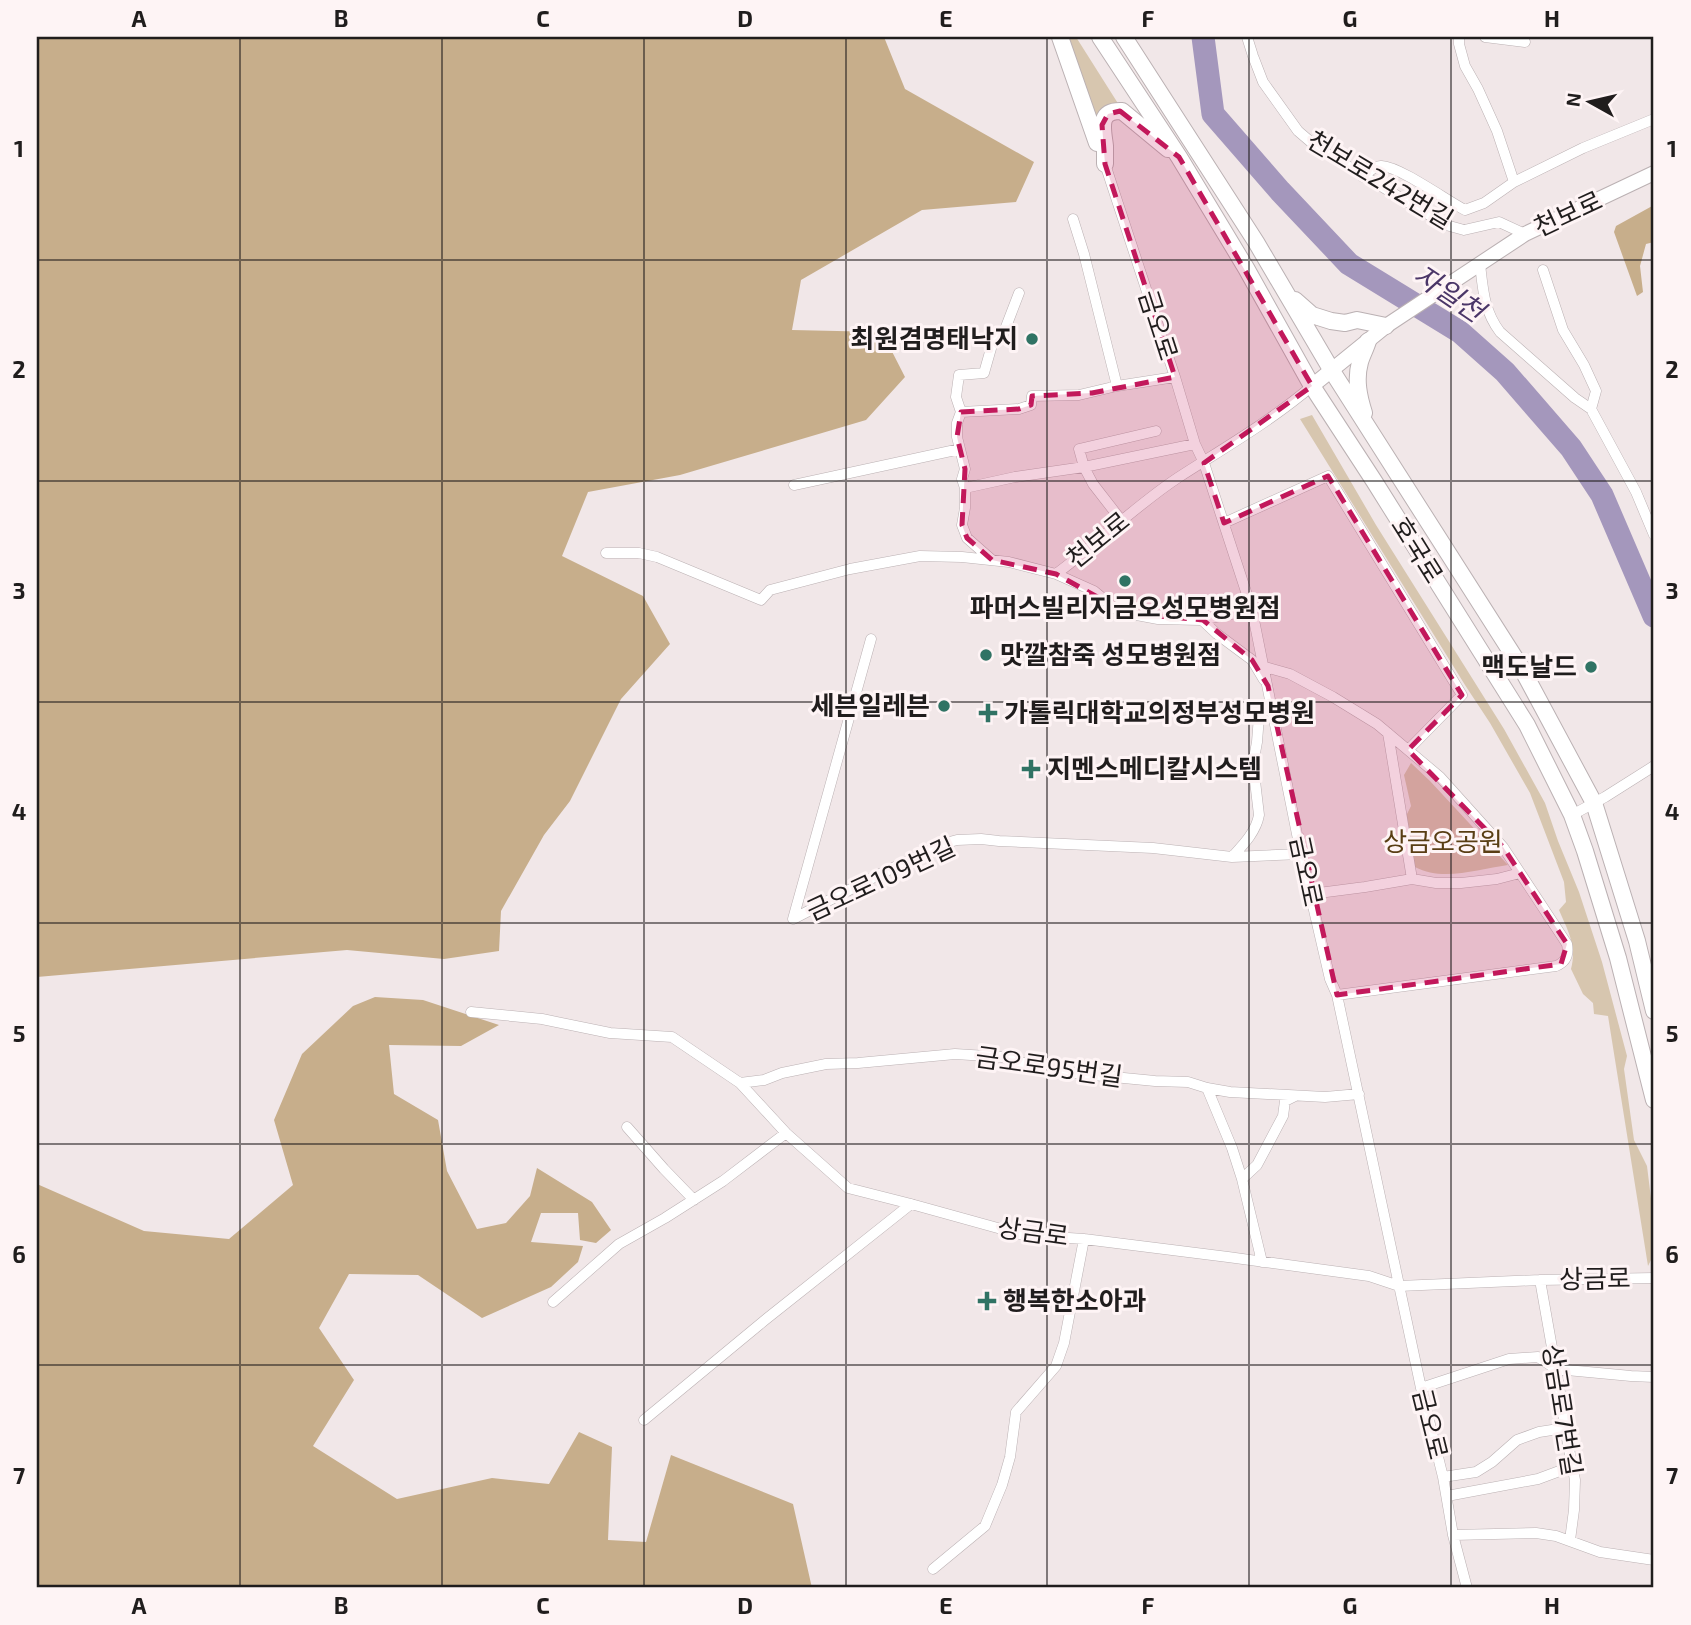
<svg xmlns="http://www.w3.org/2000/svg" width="1691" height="1625" font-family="'Exo 2','Noto Sans KR',sans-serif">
<rect width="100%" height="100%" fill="#f1e7e8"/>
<!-- green -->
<path fill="#d7c6af" d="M 1068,37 L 1076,37 L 1119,105 L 1096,120 Z
M 1312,415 L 1376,525 L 1504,729 L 1545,803 L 1558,841 L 1579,892 L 1602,962 L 1627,1056 L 1624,1069 L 1634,1140 L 1647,1166 L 1654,1223 L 1654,1254 L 1648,1266 L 1608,1016 L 1594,1014 L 1593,1003 L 1583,994 L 1571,969 C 1577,946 1568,931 1559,910 L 1566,902 L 1564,882 L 1530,793 L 1490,723 L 1465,685 L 1300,419 Z
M 1411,763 L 1430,781 L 1508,865 C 1478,869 1443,882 1415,867 L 1406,816 L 1411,806 L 1404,775 Z"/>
<!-- forest -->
<path fill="#c7ae8b" d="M 37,37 L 884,37 L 905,89 L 1034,162 L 1016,202 L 922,210 L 801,280 L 792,330 L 882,332 L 905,377 L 866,420 L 680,475 L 588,492 L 562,556 L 643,596 L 670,644 L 621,699 L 570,801 L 544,835 L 501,911 L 499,951 L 444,959 L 347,950 L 37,977 Z
M 1654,205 L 1654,242 L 1646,244 L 1640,266 L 1643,292 L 1637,296 L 1614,232 L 1616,226 Z
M 375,997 L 423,1000 L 499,1025 L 461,1046 L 389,1045 L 394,1094 L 438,1120 L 447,1171 L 477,1229 L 506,1223 L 530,1196 L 537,1168 L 592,1202 L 611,1230 L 596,1243 L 580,1240 L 578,1213 L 541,1213 L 531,1242 L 583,1246 L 578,1262 L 551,1287 L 482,1318 L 418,1275 L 349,1274 L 319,1328 L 354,1380 L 313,1446 L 397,1499 L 492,1478 L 549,1484 L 579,1432 L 612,1447 L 608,1540 L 646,1542 L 671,1455 L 793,1504 L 812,1588 L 37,1588 L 37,1184 L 144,1231 L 229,1239 L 293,1185 L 274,1120 L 302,1054 L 353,1006 Z"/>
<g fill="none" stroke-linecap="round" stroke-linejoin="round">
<!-- river -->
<path stroke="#a497bc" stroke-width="23" d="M 1203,37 L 1213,114 L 1280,191 L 1349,264 L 1460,332 L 1505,372 L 1571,448 L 1602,495 L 1654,616"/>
<!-- minor casing -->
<g stroke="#bbb1b3" stroke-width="11">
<path id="minor" d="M 1247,37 L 1253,56 L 1263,82 L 1298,131 L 1319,149 L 1446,225 L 1464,230 L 1499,222 L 1525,234
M 1460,37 L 1459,38 L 1459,44 L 1465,66 L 1478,89 L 1497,131 L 1514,182
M 1485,37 L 1525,42
M 1105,164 L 1175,377 L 1195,444 L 1204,463 L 1252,610 L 1301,854 L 1330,979 L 1337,995 L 1421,1388 L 1443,1477 L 1453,1535 L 1467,1588
M 1363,177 C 1369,172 1374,165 1382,166 C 1400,167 1446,200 1465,210 L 1484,203 L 1514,182 L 1583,148 L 1654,119
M 1073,219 L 1084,254 L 1117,386
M 1480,264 C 1483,290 1484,311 1500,332 L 1575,398 L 1591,409
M 1543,270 L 1563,330 L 1584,365 L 1596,391 L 1591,409 L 1636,492 L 1654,535
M 961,412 L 956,397 L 959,375 L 984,373 L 994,338 L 1004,332 L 1019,293
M 794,485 L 960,449
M 965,488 L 1015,477 L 1084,467 L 1195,444
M 1121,520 L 1093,484 L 1084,467 L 1079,449 L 1156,431
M 1224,523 L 1328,476 L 1462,695 L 1408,750
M 606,553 L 639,553 L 657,557 L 761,600 L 770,590 L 850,569 L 920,556 L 962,557 L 1009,562 L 1056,574 L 1094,591 L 1116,609 L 1126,613 L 1158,619 L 1200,620 L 1252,610
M 992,560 L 967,538 L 962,525 L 965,508 L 965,488 L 962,479 L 965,469 L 957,437 L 957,423 L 961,412 L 1019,409 L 1031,405 L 1032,396 L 1079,395 L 1117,386 L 1175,377
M 1056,574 C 1098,543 1135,506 1179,477 C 1224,448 1271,421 1312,386
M 1202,620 L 1217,634 L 1252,660 L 1264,680
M 871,639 L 793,919 L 882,873 L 946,843 L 957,840 L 981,839 L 999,841 L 1153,848 L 1232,857 L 1301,854
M 1265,667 L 1290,674 L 1333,697 L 1377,724 L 1440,777 L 1503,847 L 1567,944 C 1569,955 1566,962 1556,966 L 1337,995
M 1388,733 L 1412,879
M 1572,815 L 1605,797 L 1654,766
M 1232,857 C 1243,845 1256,832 1259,815 L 1253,764 L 1257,742 L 1259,716
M 1311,894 L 1365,887 L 1412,879 L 1436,883 L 1461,883 L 1497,879 L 1520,873
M 471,1012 L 542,1019 L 610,1033 L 672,1037 L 740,1083 L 786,1133 L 848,1188 L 911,1204 L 1023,1235 L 1084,1239 L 1228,1257 L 1369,1276 L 1399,1286 L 1540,1280 L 1654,1278
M 740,1083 L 764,1080 L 782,1073 L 826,1064 L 858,1063 L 955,1054 L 1003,1057 L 1051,1071 L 1155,1081 L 1188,1082 L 1207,1088 L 1230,1092 L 1325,1097 L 1359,1094
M 1207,1088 L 1232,1148 L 1242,1179 L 1262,1262
M 627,1127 L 664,1169 L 694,1200
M 1242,1179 L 1257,1165 L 1283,1116 L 1285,1101 L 1295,1096
M 1540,1280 L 1562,1404 L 1565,1428 L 1575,1480 L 1574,1510 L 1570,1540
M 553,1302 L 619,1244 L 665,1218 L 723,1181 L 786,1133
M 1421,1388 L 1509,1359 L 1538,1357 L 1556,1369 L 1631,1376 L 1654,1377
M 644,1420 L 765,1320 L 911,1204
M 1443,1477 L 1476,1472 L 1492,1462 L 1517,1440 L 1539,1432 L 1565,1428
M 1447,1496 L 1538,1479 L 1573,1466
M 1453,1535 L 1536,1533 L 1556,1536 L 1600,1552 L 1654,1560
M 933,1569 L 985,1526 L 1002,1485 L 1010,1457 L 1016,1412 L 1056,1366 L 1064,1343 L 1084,1239"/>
</g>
<!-- secondary casing -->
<g stroke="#bbb1b3" stroke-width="16">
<path id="secondary" d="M 1312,386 L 1386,326 L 1525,234 L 1654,173"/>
</g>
<!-- primary casing -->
<g stroke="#bbb1b3" stroke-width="18">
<path id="primary" d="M 1060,37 L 1097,143
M 1100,37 L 1179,157 L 1246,268 L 1312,386 L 1374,481 L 1527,725 L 1572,815 L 1585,851 L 1618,958 L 1654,1100
M 1124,37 L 1256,242 L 1332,371 L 1522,669 L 1594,803 L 1637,941 L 1654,1011
M 1105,164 C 1105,158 1105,152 1105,146 C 1103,129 1097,110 1122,111 L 1168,149
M 1295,300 L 1312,315 L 1331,321 L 1345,323 L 1357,320 L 1386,326
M 1364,413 C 1359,397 1355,380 1360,362 C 1362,355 1366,348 1368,341"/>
</g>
<!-- minor -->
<use href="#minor" stroke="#fff" stroke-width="10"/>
<!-- secondary -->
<use href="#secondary" stroke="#fff" stroke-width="14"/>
<!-- primary -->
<use href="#primary" stroke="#fff" stroke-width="16"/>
</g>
<!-- marked area -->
<path fill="#c2185b" fill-opacity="0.2" stroke="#c2185b" stroke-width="5" stroke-dasharray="14 9" stroke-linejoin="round" d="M 1120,111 L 1179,157 L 1312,386 L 1204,463 L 1224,523 L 1328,476 L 1462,695 L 1408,750 L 1503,847 L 1567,944 L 1561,964 L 1337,995 L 1268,686 L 1252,660 L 1203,620 L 1126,613 L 1056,574 L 992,560 L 967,538 L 962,525 L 965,469 L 957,437 L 961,412 L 1019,409 L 1031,405 L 1032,396 L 1092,393 L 1175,377 L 1105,164 L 1102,125 L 1108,114 Z"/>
<!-- grid -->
<path fill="none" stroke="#201d1d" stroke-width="2" stroke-opacity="0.55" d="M 240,37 L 240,1588M 442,37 L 442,1588M 644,37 L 644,1588M 846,37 L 846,1588M 1047,37 L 1047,1588M 1249,37 L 1249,1588M 1451,37 L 1451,1588M 37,260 L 1654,260M 37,481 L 1654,481M 37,702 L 1654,702M 37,923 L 1654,923M 37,1144 L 1654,1144M 37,1365 L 1654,1365"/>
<!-- markers -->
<g fill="#307364" stroke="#fef4f5" stroke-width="2.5">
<circle cx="1032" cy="339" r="7"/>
<circle cx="1125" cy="581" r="7"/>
<circle cx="986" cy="655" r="7"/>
<circle cx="1591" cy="667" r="7"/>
<circle cx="944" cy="706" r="7"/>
<path d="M984.5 702.5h7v7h7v7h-7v7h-7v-7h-7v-7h7z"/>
<path d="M1027.5 758.5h7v7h7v7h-7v7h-7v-7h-7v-7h7z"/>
<path d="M983.5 1290.5h7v7h7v7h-7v7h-7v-7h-7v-7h7z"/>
</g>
<g text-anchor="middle" stroke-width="6" stroke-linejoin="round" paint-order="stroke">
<!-- street labels -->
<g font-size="26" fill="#201d1d" stroke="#fef4f5">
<text transform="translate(1380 180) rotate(31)" y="9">천보로242번길</text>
<text transform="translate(1568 214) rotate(-25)" y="9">천보로</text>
<text transform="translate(1158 325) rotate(72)" y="9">금오로</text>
<text transform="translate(1098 540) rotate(-39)" y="9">천보로</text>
<text transform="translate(1417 550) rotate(58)" y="9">호국로</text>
<text transform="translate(1306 871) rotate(78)" y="9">금오로</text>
<text transform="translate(881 879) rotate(-25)" y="9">금오로109번길</text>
<text transform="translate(1049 1067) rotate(8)" y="9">금오로95번길</text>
<text transform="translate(1033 1232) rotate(8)" y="9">상금로</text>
<text transform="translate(1595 1279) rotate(-1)" y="9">상금로</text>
<text transform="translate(1562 1410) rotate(81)" y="9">상금로7번길</text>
<text transform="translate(1430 1424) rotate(76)" y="9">금오로</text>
</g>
<!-- poi labels -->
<g font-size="26" font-weight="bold" fill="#201d1d" stroke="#fef4f5" text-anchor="start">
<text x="1018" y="348" text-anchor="end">최원겸명태낙지</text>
<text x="1125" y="617" text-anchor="middle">파머스빌리지금오성모병원점</text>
<text x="1000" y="664">맛깔참죽 성모병원점</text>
<text x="1577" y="676" text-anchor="end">맥도날드</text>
<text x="930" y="715" text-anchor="end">세븐일레븐</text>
<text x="1004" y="722">가톨릭대학교의정부성모병원</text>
<text x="1047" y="778">지멘스메디칼시스템</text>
<text x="1003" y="1310">행복한소아과</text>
</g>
<!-- park labels -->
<g font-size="26" fill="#593e14" stroke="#fef4f5">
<text x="1443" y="851">상금오공원</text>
</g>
<!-- water labels -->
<g font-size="28" font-style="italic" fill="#4b3668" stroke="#fef4f5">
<text transform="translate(1449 293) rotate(34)" y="10">자일천</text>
</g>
</g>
<!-- border -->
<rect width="1691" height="1625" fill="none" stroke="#fef4f5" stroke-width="77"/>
<!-- north arrow -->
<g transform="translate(1590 102) rotate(278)" stroke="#fef4f5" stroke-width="5" paint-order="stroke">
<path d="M0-5L12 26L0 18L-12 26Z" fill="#201d1d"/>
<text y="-10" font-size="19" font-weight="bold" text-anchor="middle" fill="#201d1d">N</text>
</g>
<rect x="38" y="38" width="1614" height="1548" fill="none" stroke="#201d1d" stroke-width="2.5"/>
<g font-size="23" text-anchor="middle" font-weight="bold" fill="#201d1d">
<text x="139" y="27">A</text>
<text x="341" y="27">B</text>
<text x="543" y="27">C</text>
<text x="745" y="27">D</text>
<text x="946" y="27">E</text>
<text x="1148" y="27">F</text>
<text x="1350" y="27">G</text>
<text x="1552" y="27">H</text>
<text x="19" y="157">1</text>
<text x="1672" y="157">1</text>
<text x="19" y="378">2</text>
<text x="1672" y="378">2</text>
<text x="19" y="599">3</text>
<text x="1672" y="599">3</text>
<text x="19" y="820">4</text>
<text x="1672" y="820">4</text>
<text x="19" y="1042">5</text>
<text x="1672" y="1042">5</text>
<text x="19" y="1263">6</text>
<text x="1672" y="1263">6</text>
<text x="19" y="1484">7</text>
<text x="1672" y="1484">7</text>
<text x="139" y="1614">A</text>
<text x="341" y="1614">B</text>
<text x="543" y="1614">C</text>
<text x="745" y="1614">D</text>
<text x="946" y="1614">E</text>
<text x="1148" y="1614">F</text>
<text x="1350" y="1614">G</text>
<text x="1552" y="1614">H</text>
</g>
</svg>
